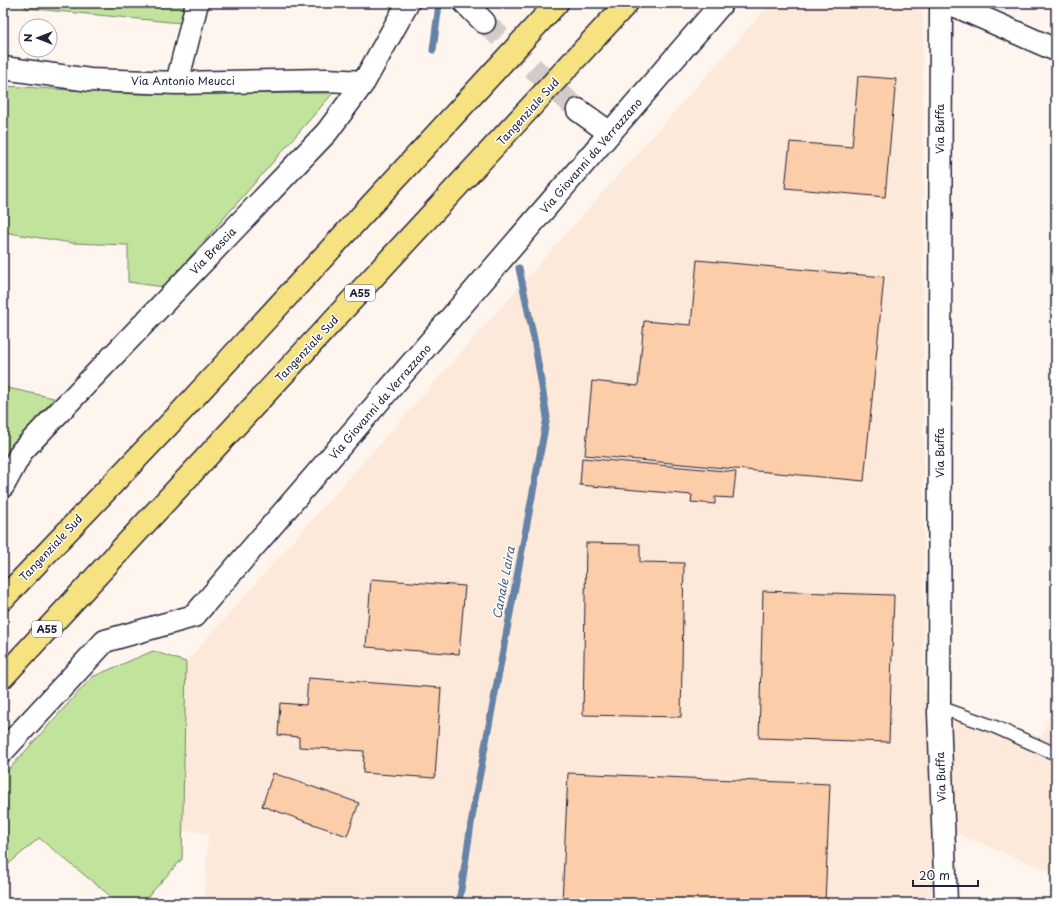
<svg xmlns="http://www.w3.org/2000/svg" width="1059" height="906" font-family="'Playpen Sans',sans-serif">
<rect width="100%" height="100%" fill="#fef5ee"/>
<filter id="ink" filterUnits="userSpaceOnUse"><feTurbulence type="fractalNoise" baseFrequency=".025" numOctaves="2"/><feDisplacementMap in="SourceGraphic" scale="8" xChannelSelector="R" yChannelSelector="G"/><feConvolveMatrix kernelMatrix="1 2 1 2 8 2 1 2 1" color-interpolation-filters="sRGB"/></filter>
<g filter="url(#ink)">
<!-- built -->
<path fill="#fde9d9" d="M 771,3 L 903,3 L 923,11 L 924,691 L 1041,738 L 1056,700 L 1056,874 L 955,833 L 957,903 L 204,903 L 208,833 L 183,830 L 186,662 Z"/>
<!-- green -->
<path fill="#c2e39c" stroke="#72826c" d="M 27,3 L 186,3 L 181,23 L 25,8 Z
M 5,86 L 135,94 L 333,93 L 164,287 L 128,282 L 128,245 L 72,243 L 3,232 L 3,90 Z
M 3,387 L 54,398 L 3,459 Z
M 153,651 L 186,662 L 182,859 L 142,903 L 119,903 L 39,838 L 3,869 L 3,776 L 92,677 Z"/>
<g fill="none" stroke-linecap="round" stroke-linejoin="round">
<!-- stream -->
<path stroke="#6583a6" stroke-width="7" d="M 433,50 L 439,4
M 459,903 L 474,805 L 547,417 L 534,339 L 519,268"/>
</g>
<!-- building -->
<path fill="#fbcda9" stroke="#22223b" d="M 858,76 L 896,79 L 885,197 L 785,188 L 790,142 L 852,147 Z
M 697,260 L 884,277 L 864,481 L 585,455 L 592,381 L 638,386 L 644,321 L 691,325 Z
M 582,458 L 736,472 L 733,498 L 715,497 L 715,504 L 691,502 L 692,495 L 580,485 Z
M 586,543 L 640,544 L 640,562 L 684,563 L 681,717 L 583,715 Z
M 371,579 L 465,586 L 459,654 L 366,647 Z
M 763,591 L 894,595 L 889,742 L 759,738 Z
M 308,678 L 441,688 L 435,778 L 363,773 L 364,751 L 299,747 L 299,737 L 278,735 L 280,703 L 306,705 Z
M 273,773 L 359,803 L 347,836 L 262,806 Z
M 568,773 L 830,784 L 825,903 L 562,903 Z"/>
<g fill="none" stroke-linecap="round" stroke-linejoin="round">
<!-- street-tunnel -->
<path stroke="#d2cbca" stroke-width="22" stroke-dasharray="22 11" stroke-linecap="butt" d="M 484,22 L 578,110"/>
<!-- lane casing -->
<g stroke="#22223b" stroke-width="15">
<path id="lane" d="M 939,707 L 995,727 L 1056,754"/>
</g>
<!-- street casing -->
<g stroke="#22223b" stroke-width="25">
<path id="street" d="M 465,3 L 484,22
M 941,3 L 939,713 L 946,903
M 949,3 L 1056,50
M 3,68 L 90,80 L 177,83 L 326,80 L 364,82
M 177,83 L 197,3
M 578,110 L 610,133
M 3,486 L 22,451 L 327,132 L 364,82 L 408,3
M 3,751 L 105,641 L 194,616 L 722,3"/>
</g>
<!-- highway casing -->
<g stroke="#22223b" stroke-width="25">
<path id="highway" d="M 3,599 L 179,414 L 557,3
M 3,677 L 627,3"/>
</g>
<!-- lane -->
<use href="#lane" stroke="#fff" stroke-width="12"/>
<!-- street -->
<use href="#street" stroke="#fff" stroke-width="22"/>
<!-- highway -->
<use href="#highway" stroke="#f6e281" stroke-width="22"/>
</g>
</g>
<g text-anchor="middle" stroke-width="3" stroke-linejoin="round" paint-order="stroke">
<!-- shield labels -->
<g fill="#fff" stroke="#646476" stroke-width="1">
<rect x="345" y="285" width="30" height="16" rx="3"/>
<rect x="32" y="621" width="30" height="16" rx="3"/>
</g>
<g font-size="10" font-weight="bold" fill="#22223b">
<text x="360" y="297">A55</text>
<text x="47" y="633">A55</text>
</g>
<!-- street labels -->
<g font-size="11" fill="#22223b" stroke="#fff">
<text x="183" y="85">Via Antonio Meucci</text>
<text transform="translate(528 112) rotate(-48)" y="4">Tangenziale Sud</text>
<text transform="translate(940 129) rotate(-90)" y="4">Via Buffa</text>
<text transform="translate(591 156) rotate(-49)" y="4">Via Giovanni da Verrazzano</text>
<text transform="translate(213 251) rotate(-46)" y="4">Via Brescia</text>
<text transform="translate(307 349) rotate(-47)" y="4">Tangenziale Sud</text>
<text transform="translate(380 402) rotate(-49)" y="4">Via Giovanni da Verrazzano</text>
<text transform="translate(940 453) rotate(-90)" y="4">Via Buffa</text>
<text transform="translate(51 548) rotate(-47)" y="4">Tangenziale Sud</text>
<text transform="translate(941 777) rotate(-92)" y="4">Via Buffa</text>
</g>
<!-- water labels -->
<g font-size="12" font-style="italic" fill="#495b7a" stroke="#fff">
<text transform="translate(504 583) rotate(-79)" y="4">Canale Laira</text>
</g>
</g>
<!-- margin -->
<rect width="1059" height="906" fill="none" stroke="#fff" stroke-width="16"/>
<rect x="8" y="8" width="1043" height="890" fill="none" stroke="#22223b" stroke-width="1.5" filter="url(#ink)"/>
<!-- north arrow -->
<g transform="translate(38 38) rotate(270)"><circle r="19" fill="#ffffff" stroke="#a7a7b1"/>
<path d="M0-3L7 15L0 10L-7 15Z" fill="#22223b"/>
<text y="-6" font-size="11" font-weight="bold" text-anchor="middle" fill="#22223b">N</text>
</g>
<!-- scale -->
<path d="M913 880v6h65v-6" fill="none" stroke="#22223b" stroke-width="2"/>
<text x="919" y="880" font-size="12" fill="#22223b" stroke="#ffffff" stroke-width="3" paint-order="stroke">20 m</text>
</svg>
